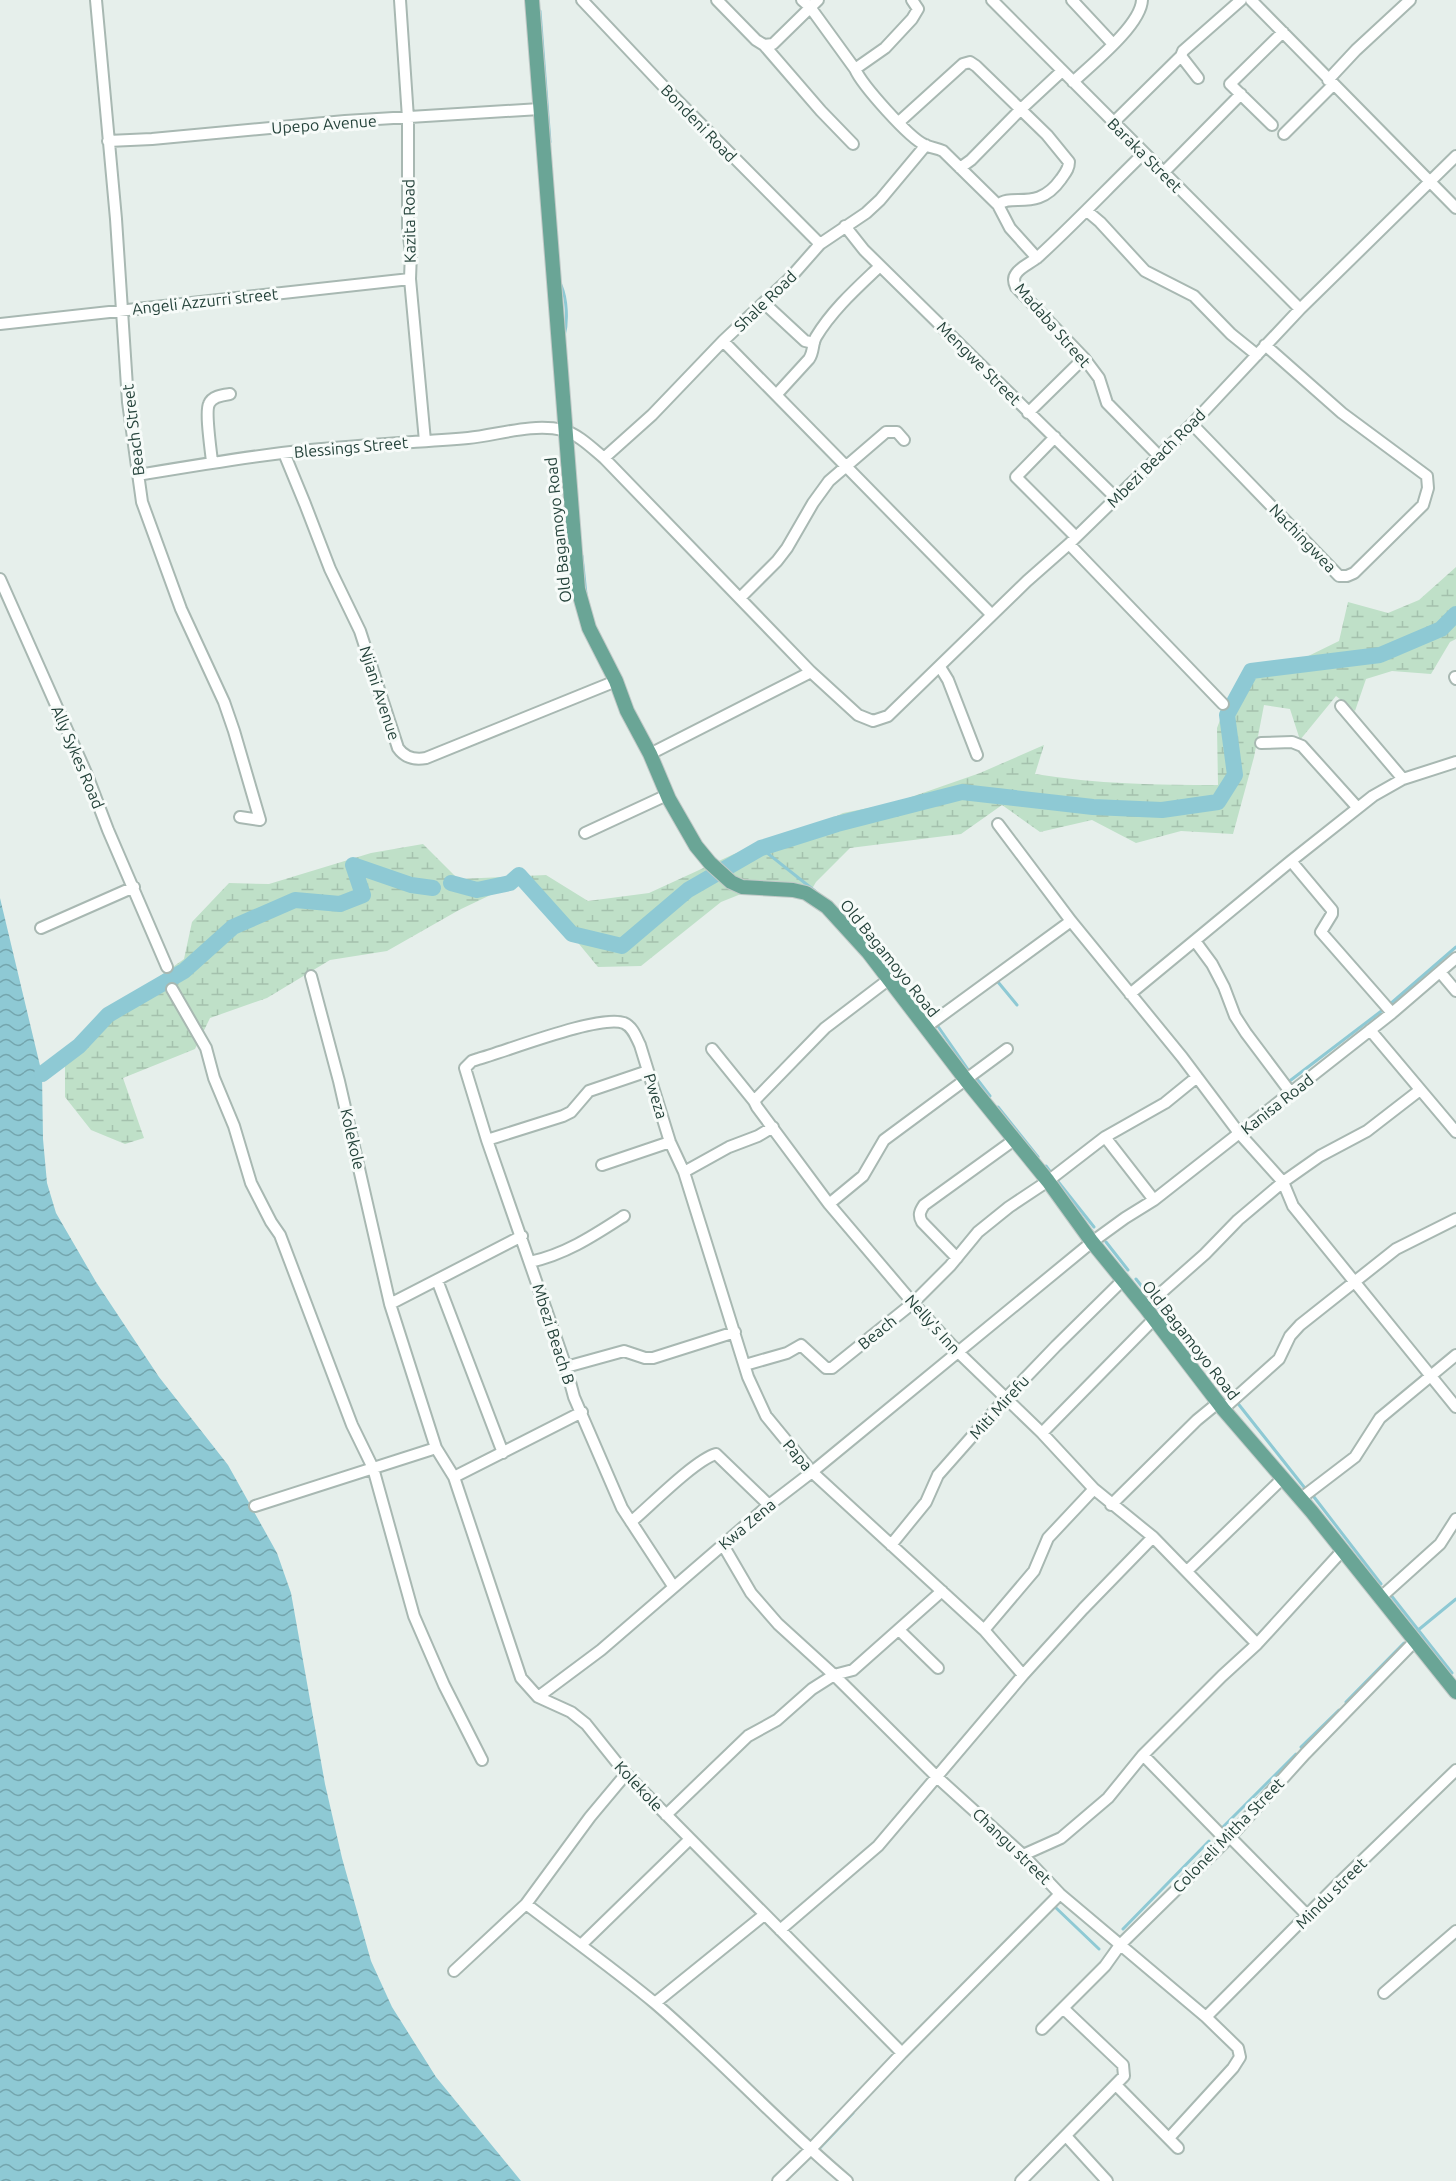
<svg xmlns="http://www.w3.org/2000/svg" width="1456" height="2181" font-family="Ubuntu,sans-serif">
<defs>
<pattern id="wetland-marsh" width="20" height="14" patternUnits="userSpaceOnUse" patternTransform="scale(1.5)"><rect width="20" height="14" fill="#bfe0c8"/><path d="M1 5h8M5 5V1M11 12h8M15 12V8" fill="none" stroke="#a4c1ad"/></pattern>
<pattern id="water-waves" width="16" height="10" patternUnits="userSpaceOnUse" patternTransform="scale(1.5)"><rect width="16" height="10" fill="#8ec9d4"/><path d="M0 5q4-4 8 0t8 0" fill="none" stroke="#74a5ad"/></pattern>
</defs>
<rect width="100%" height="100%" fill="#e6efeb"/>
<!-- wetland -->
<path fill="url(#wetland-marsh)" d="M 1456,567 L 1456,639 L 1450,642 L 1431,674 L 1392,671 L 1366,679 L 1355,711 L 1336,696 L 1300,740 L 1290,709 L 1264,705 L 1254,757 L 1233,834 L 1181,831 L 1136,843 L 1092,820 L 1040,832 L 1002,805 L 961,834 L 850,848 L 816,882 L 809,894 L 756,888 L 721,902 L 641,966 L 598,967 L 527,881 L 518,878 L 499,891 L 459,910 L 387,951 L 330,960 L 267,998 L 210,1018 L 195,1049 L 123,1078 L 144,1138 L 125,1144 L 91,1130 L 65,1097 L 65,1052 L 104,1016 L 184,959 L 192,922 L 229,883 L 269,884 L 371,853 L 423,844 L 458,879 L 546,875 L 588,901 L 649,893 L 734,854 L 818,825 L 843,813 L 894,803 L 980,773 L 1044,745 L 1035,774 C 1096,784 1157,785 1218,785 L 1217,728 L 1230,694 L 1246,670 L 1292,664 L 1339,641 L 1348,602 L 1388,613 L 1419,600 Z"/>
<!-- water -->
<path fill="url(#water-waves)" d="M 0,898 L 42,1074 L 43,1139 L 47,1183 L 56,1213 L 96,1282 L 159,1377 L 228,1465 L 277,1553 L 291,1593 L 325,1784 L 342,1858 L 371,1961 L 392,2007 L 436,2077 L 521,2181 L 0,2181 Z"/>
<g fill="none" stroke-linecap="round" stroke-linejoin="round">
<!-- stream -->
<path stroke="#8ec9d4" stroke-width="3" d="M 540,11 L 550,142
M 561,285 C 567,299 568,321 564,337
M 582,556 L 586,594
M 761,848 L 815,891
M 853,923 L 862,936
M 994,982 L 998,982 L 1017,1005
M 910,995 L 929,1016
M 1389,1005 L 1456,947
M 938,1024 L 937,1025 L 969,1071
M 977,1079 L 990,1096
M 1287,1083 L 1384,1009
M 998,1107 L 1038,1157
M 1046,1166 L 1052,1174
M 1056,1179 L 1094,1227
M 1106,1242 L 1128,1270
M 1136,1279 L 1183,1338 L 1224,1385
M 1236,1401 L 1304,1487
M 1314,1497 L 1381,1584
M 1390,1594 L 1452,1673
M 1417,1631 L 1456,1599
M 1346,1702 L 1404,1643
M 1301,1747 L 1339,1710
M 1221,1829 L 1296,1754
M 1054,1906 L 1099,1949
M 1123,1929 L 1209,1841
M 817,2151 L 853,2113"/>
<!-- river -->
<path stroke="#8ec9d4" stroke-width="16" d="M 451,883 L 477,890 L 510,883 L 519,875 L 572,934 L 622,946 L 688,890 L 761,848 L 837,824 L 962,792 L 1093,807 L 1162,810 L 1218,802 L 1235,775 L 1227,715 L 1251,671 L 1380,655 L 1441,629 L 1456,614
M 42,1074 L 79,1046 L 108,1015 L 184,971 L 233,927 L 295,900 L 340,904 L 363,895 L 353,865 L 411,885 L 433,888"/>
<!-- minor casing -->
<g stroke="#a8b8b2" stroke-width="14">
<path id="minor" d="M 96,0 L 116,219 L 128,402 L 142,502 L 181,609 L 224,702 L 234,731 L 260,820 L 240,817
M 400,0 L 408,118 L 408,229 L 411,252 L 410,279 L 425,441
M 582,0 L 666,89 L 820,244
M 717,0 L 756,40 L 764,45 L 821,111 L 853,144
M 802,0 L 810,7 L 855,69 C 862,85 909,138 925,145 C 931,148 937,148 943,151 L 998,205
M 992,0 L 1300,309
M 1072,0 L 1113,44
M 1251,0 L 1456,208
M 764,45 L 773,44 L 818,0
M 855,69 L 885,48 L 912,19 L 918,9 L 912,0
M 1198,78 L 1181,56 L 1183,51 L 1241,0
M 1328,80 L 1356,50 L 1410,0
M 1073,82 C 1092,64 1141,25 1142,0
M 899,122 L 963,64 L 970,62 L 976,66 L 1047,135 L 1069,162 C 1069,169 1065,173 1061,179 C 1037,213 1012,192 998,205 L 1010,228 L 1037,258
M 1113,123 L 1181,56
M 1272,125 L 1230,84 L 1283,32
M 1284,134 L 1333,85
M 108,141 L 152,139 L 345,121 L 540,109
M 1144,153 C 1108,188 1074,224 1038,257 C 1031,263 1020,267 1016,274 C 1013,278 1014,283 1016,287 L 1084,358 L 1099,378 L 1107,403 L 1159,456
M 960,168 L 971,160 L 1020,110 L 1062,71
M 1163,173 L 1241,94
M 1087,211 L 1100,222 L 1145,271 L 1194,296 L 1231,334 L 1257,355
M 845,226 L 864,250 L 1116,498
M 764,303 L 805,341 L 814,343
M 0,324 L 410,279
M 723,341 L 992,615
M 777,394 L 809,359 C 814,352 812,344 816,337 C 833,309 857,288 880,266
M 1028,413 L 1084,358
M 1192,424 L 1339,576 L 1347,576 L 1354,573 L 1423,505 L 1428,488 L 1427,476 L 1342,413 L 1265,345
M 1055,437 L 1016,477 L 1076,537
M 284,453 L 305,504 L 330,569 L 360,631 L 398,748 C 405,758 415,760 426,758 L 616,681
M 604,458 L 652,415 L 723,341 L 790,278 L 820,244 L 866,213 L 880,200 L 926,145
M 212,462 C 211,451 205,412 209,404 C 212,396 223,395 230,394
M 138,475 C 186,467 233,459 282,453 C 344,446 406,443 468,438 C 498,435 532,423 563,430 C 578,434 592,448 604,458 L 811,672 L 858,715 L 873,721 L 888,716 L 1027,581 L 1069,544 L 1192,424 L 1300,309 L 1456,156
M 1069,544 L 1223,704
M 0,579 L 87,775 L 108,830 L 167,967
M 740,598 L 777,561 L 787,548 L 813,503 L 829,481 L 886,432 L 897,432 L 904,440
M 940,667 L 948,680 L 977,755
M 1455,677 L 1456,679
M 1341,706 L 1403,779
M 1261,743 L 1292,742 L 1302,746 L 1357,807
M 650,754 L 811,672
M 998,824 L 1071,921 L 1182,1057 L 1239,1133 L 1283,1182 L 1293,1206 L 1456,1407
M 585,833 L 667,795
M 1291,861 L 1332,910 L 1332,914 L 1321,932 L 1392,1013
M 41,928 L 134,887
M 1195,941 L 1212,964 L 1224,987 L 1235,1016 L 1246,1033 L 1291,1093
M 1440,972 L 1456,991
M 311,976 L 339,1081 L 390,1304 L 436,1448 L 454,1477 L 521,1678 L 538,1697 L 571,1712 L 586,1724 L 626,1774 L 902,2053
M 888,980 L 825,1028 L 754,1101 L 757,1107 L 829,1204 L 913,1303 L 958,1352 L 1042,1433 L 1094,1489 L 1153,1537 L 1257,1644
M 172,989 L 206,1048 L 214,1078 L 234,1126 L 251,1183 L 271,1222 L 280,1235 L 352,1425 L 373,1468 L 414,1616 L 444,1685 L 482,1760
M 1130,994 L 1291,861 L 1373,796 L 1403,779 L 1456,762
M 926,1027 L 1071,921
M 1370,1030 L 1456,1132
M 712,1049 L 754,1101
M 1105,1137 L 1154,1200
M 487,1140 L 563,1116 L 571,1112 L 589,1091 L 648,1071
M 602,1165 L 670,1142
M 684,1172 L 729,1147 L 758,1136 L 773,1127
M 829,1204 L 863,1176 L 884,1140 L 1007,1049
M 957,1258 L 922,1222 C 918,1215 920,1211 924,1205 L 1014,1140
M 530,1262 C 566,1254 593,1236 624,1216
M 437,1280 L 503,1453
M 390,1304 L 522,1236
M 1145,1307 L 1205,1254 L 1238,1220 L 1283,1182 L 1320,1156 L 1367,1131 L 1420,1090
M 745,1365 L 787,1353 L 801,1345 L 826,1368 L 832,1368 L 913,1303 L 950,1266 L 978,1232 L 1009,1207 L 1048,1181 L 1105,1137 L 1165,1103 L 1197,1077
M 566,1367 L 624,1351 L 645,1358 L 653,1358 L 735,1332
M 1223,1409 L 1279,1359 L 1290,1336 L 1300,1325 L 1396,1249 L 1456,1219
M 1042,1433 L 1154,1319
M 454,1477 L 582,1412
M 1300,1499 L 1355,1457 L 1380,1418 L 1456,1355
M 1111,1505 L 1197,1420 L 1219,1402
M 255,1506 L 436,1448
M 631,1522 C 650,1506 695,1460 716,1454 L 769,1505
M 723,1545 L 751,1593 L 778,1624 L 834,1675 L 938,1778 L 1023,1855 L 1060,1894 L 1206,2017 L 1238,2048 L 1240,2057 L 1233,2068 L 1169,2138
M 891,1545 L 926,1502 L 938,1475 L 1006,1398 L 1056,1346 L 1123,1280
M 1187,1571 L 1283,1478
M 673,1586 L 622,1508 L 574,1397 L 566,1367 L 487,1140 L 465,1068 L 472,1061 L 478,1059 C 507,1051 600,1014 624,1023 C 633,1027 636,1037 640,1045 L 670,1142 L 684,1172 L 748,1377 L 766,1416 L 812,1472 L 984,1630 L 1023,1675
M 1380,1598 L 1440,1544 L 1456,1519
M 899,1630 L 938,1668
M 984,1630 L 1034,1571 L 1048,1538 L 1094,1489
M 538,1697 L 601,1650 L 769,1505 L 812,1472 L 1092,1242 L 1125,1218 L 1154,1200 L 1392,1013 L 1456,958
M 1143,1755 L 1226,1840
M 666,1815 L 748,1736 L 777,1720 L 812,1689 L 834,1675 L 853,1670 L 942,1591
M 1230,1837 L 1308,1916
M 1023,1855 L 1061,1838 L 1108,1798 L 1143,1755 L 1222,1676 L 1257,1644 L 1342,1551
M 526,1904 C 569,1937 614,1969 656,2004 C 722,2061 780,2125 847,2181
M 780,1930 L 878,1846 L 1023,1675 L 1083,1609 L 1153,1537
M 581,1945 L 690,1839
M 454,1971 L 526,1904 L 590,1817 L 626,1774
M 1384,1993 L 1456,1931
M 655,2003 L 764,1915
M 1206,2017 L 1338,1884 L 1456,1770
M 1042,2029 L 1105,1966 L 1120,1945 L 1230,1837 L 1305,1754 L 1415,1641
M 1116,2085 L 1178,2148
M 1066,2136 L 1107,2181
M 778,2181 L 810,2150 L 902,2053 L 1060,1894
M 1021,2181 L 1124,2076 L 1123,2065 L 1064,2009"/>
</g>
<!-- major casing -->
<g stroke="#c2cac8" stroke-width="16">
<path id="major" d="M 532,0 L 578,589 L 589,628 L 616,681 L 627,711 L 650,754 L 669,799 L 696,846 L 710,863 L 731,882 L 742,887 L 793,890 L 806,893 L 827,907 L 868,952 L 966,1080 L 1048,1181 L 1092,1242 L 1145,1307 L 1223,1409 L 1312,1512 L 1456,1692"/>
</g>
<!-- minor -->
<use href="#minor" stroke="#fff" stroke-width="10"/>
<!-- major -->
<use href="#major" stroke="#6aa596" stroke-width="14"/>
</g>
<g text-anchor="middle" stroke-width="6" stroke-linejoin="round" paint-order="stroke">
<!-- street labels -->
<g font-size="16" fill="#24423a" stroke="#f7fbf9">
<text transform="translate(699 123) rotate(46)" y="6">Bondeni Road</text>
<text transform="translate(324 124) rotate(-4)" y="6">Upepo Avenue</text>
<text transform="translate(1145 155) rotate(45)" y="6">Baraka Street</text>
<text transform="translate(409 221) rotate(-91)" y="6">Kazita Road</text>
<text transform="translate(205 301) rotate(-6)" y="6">Angeli Azzurri street</text>
<text transform="translate(765 301) rotate(-44)" y="6">Shale Road</text>
<text transform="translate(1053 325) rotate(49)" y="6">Madaba Street</text>
<text transform="translate(979 363) rotate(45)" y="6">Mengwe Street</text>
<text transform="translate(133 430) rotate(-97)" y="6">Beach Street</text>
<text transform="translate(351 447) rotate(-5)" y="6">Blessings Street</text>
<text transform="translate(1156 458) rotate(-45)" y="6">Mbezi Beach Road</text>
<text transform="translate(558 530) rotate(-96)" y="6">Old Bagamoyo Road</text>
<text transform="translate(1303 538) rotate(46)" y="6">Nachingwea</text>
<text transform="translate(380 693) rotate(72)" y="6">Njiani Avenue</text>
<text transform="translate(78 757) rotate(67)" y="6">Ally Sykes Road</text>
<text transform="translate(890 958) rotate(51)" y="6">Old Bagamoyo Road</text>
<text transform="translate(656 1096) rotate(73)" y="6">Pweza</text>
<text transform="translate(1277 1104) rotate(-38)" y="6">Kanisa Road</text>
<text transform="translate(353 1139) rotate(77)" y="6">Kolekole</text>
<text transform="translate(933 1324) rotate(48)" y="6">Nelly's Inn</text>
<text transform="translate(877 1332) rotate(-39)" y="6">Beach</text>
<text transform="translate(554 1334) rotate(72)" y="6">Mbezi Beach B</text>
<text transform="translate(1191 1340) rotate(52)" y="6">Old Bagamoyo Road</text>
<text transform="translate(999 1407) rotate(-48)" y="6">Miti Mirefu</text>
<text transform="translate(798 1455) rotate(50)" y="6">Papa</text>
<text transform="translate(747 1524) rotate(-40)" y="6">Kwa Zena</text>
<text transform="translate(639 1786) rotate(47)" y="6">Kolekole</text>
<text transform="translate(1228 1835) rotate(-46)" y="6">Coloneli Mitha Street</text>
<text transform="translate(1012 1846) rotate(44)" y="6">Changu street</text>
<text transform="translate(1331 1893) rotate(-45)" y="6">Mindu street</text>
</g>
</g>
</svg>
